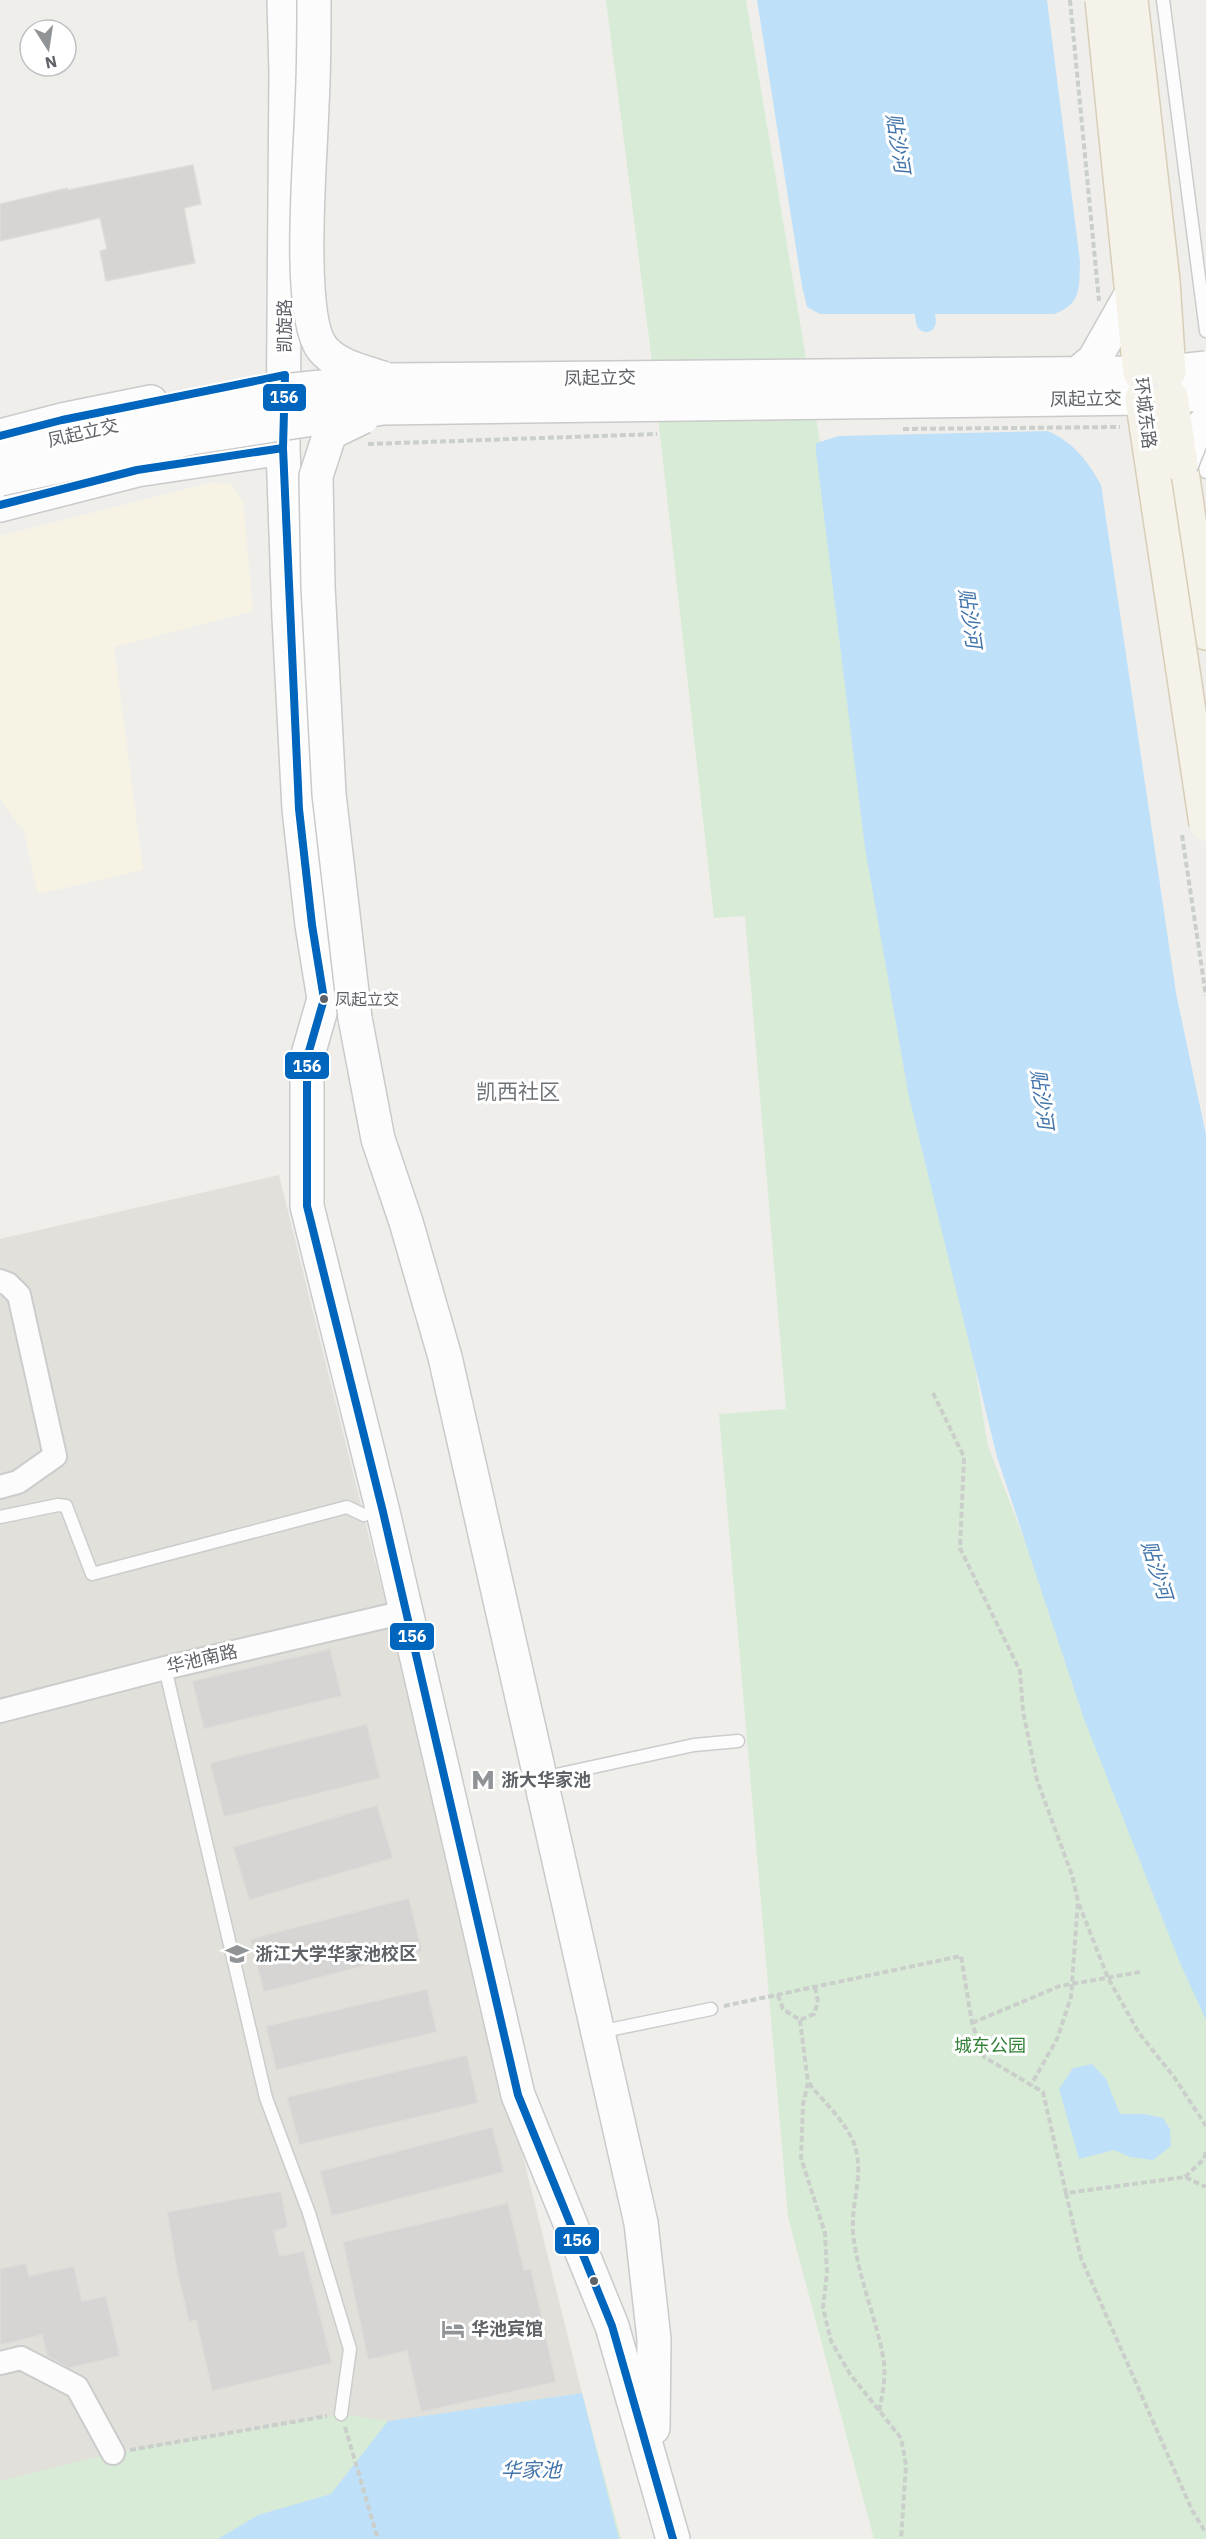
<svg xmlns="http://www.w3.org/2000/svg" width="1206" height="2539" font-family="'IBM Plex Sans','Noto Sans SC',sans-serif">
<rect width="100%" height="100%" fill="#efeeea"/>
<!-- commercial -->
<path fill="#f7f3e4" d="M 210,483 L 230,484 L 243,501 L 253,611 L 114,647 L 143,870 L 38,894 L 24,832 L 0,798 L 0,536 Z"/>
<!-- education -->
<path fill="#e2e0da" d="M 279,1175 L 582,2393 L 619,2539 L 0,2539 L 0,1239 Z"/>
<!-- green -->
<path fill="#d8ebd6" d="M 606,0 L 746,0 L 988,1446 L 1206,2007 L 1206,2539 L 874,2539 L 788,2217 L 719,1414 L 786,1409 L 745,916 L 714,918 L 651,354 Z
M 582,2393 L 621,2539 L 0,2539 L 0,2481 L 113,2453 L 341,2414 L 388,2421 Z"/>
<!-- water -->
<path fill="#bfe0f9" d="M 757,0 L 1047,0 L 1080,261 C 1079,288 1082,304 1054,314 L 820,314 L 807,307 L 802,286 Z
M 1048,431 C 1073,442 1088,461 1101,485 L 1176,993 L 1206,1135 L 1206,2020 L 1180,1963 L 1084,1719 L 997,1457 L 909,1097 L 865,848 L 816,451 L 816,443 L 839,436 Z
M 1092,2064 L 1106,2079 L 1120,2114 L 1144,2114 L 1163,2118 L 1170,2129 L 1171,2146 L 1153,2160 L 1130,2157 L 1114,2150 L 1079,2159 L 1059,2089 L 1073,2068 Z
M 582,2393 L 619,2539 L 218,2539 L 258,2515 L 331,2494 L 388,2421 Z"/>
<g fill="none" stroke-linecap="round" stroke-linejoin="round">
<!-- canal -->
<path stroke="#bfe0f9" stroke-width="20" d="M 921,289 L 926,322"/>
</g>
<!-- building -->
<path fill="#d6d5d3" stroke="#deddd9" stroke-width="1.5" d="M 193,165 L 201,204 L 184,208 L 195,263 L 106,281 L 100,251 L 107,249 L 100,218 L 0,241 L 0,204 L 67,188 L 68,190 Z
M 330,1649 L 342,1696 L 204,1729 L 192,1681 Z
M 367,1724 L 380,1778 L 224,1817 L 210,1763 Z
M 377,1805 L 393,1858 L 249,1900 L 233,1847 Z
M 409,1898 L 422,1951 L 264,1992 L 250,1939 Z
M 427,1989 L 437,2032 L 276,2070 L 266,2026 Z
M 467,2055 L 478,2103 L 299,2145 L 287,2097 Z
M 492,2127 L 504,2172 L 332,2216 L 320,2171 Z
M 281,2191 L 288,2227 L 274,2231 L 280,2256 L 304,2251 L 332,2363 L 212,2391 L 196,2320 L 189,2322 L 177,2271 L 167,2212 Z
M 508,2203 L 524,2270 L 531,2269 L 556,2382 L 421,2412 L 407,2351 L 368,2360 L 343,2242 Z
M 26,2263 L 29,2276 L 74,2266 L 82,2301 L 106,2296 L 120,2356 L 69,2368 L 47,2356 L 42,2335 L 0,2345 L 0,2269 Z"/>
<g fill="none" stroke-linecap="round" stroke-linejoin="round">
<!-- lane casing -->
<g stroke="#cbcccc" stroke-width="15">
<path id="lane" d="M 1163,0 L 1206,331
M 1201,437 L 1206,472
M 0,1517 L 58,1505 L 66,1506 L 92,1574 L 347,1507 L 364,1515
M 165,1668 L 266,2098 L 309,2213 L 350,2349 L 341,2414
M 542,1778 L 694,1745 L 738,1741
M 599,2032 L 711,2009"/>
</g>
<!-- street casing -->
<g stroke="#cbcccc" stroke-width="26">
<path id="street" d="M 0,1281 L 8,1284 L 19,1295 L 55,1456 L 18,1482 L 0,1487
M 0,1711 L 165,1668 L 405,1612
M 0,2363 L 21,2358 L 77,2387 L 113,2453"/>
</g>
<!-- secondary casing -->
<g stroke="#cacacb" stroke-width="36">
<path id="secondary" d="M 284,0 L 286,72 L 283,448 L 289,618 L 299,809 L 312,925 L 324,999 L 307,1058 L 307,1206 L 383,1512 L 518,2095 L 612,2326 L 673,2539
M 0,436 L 62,420 L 151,402
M 0,505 L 137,470 L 283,448
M 355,1018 L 378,1139 L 406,1222 L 445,1357 L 641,2223 L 654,2339 L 653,2428"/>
</g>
<!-- primary casing -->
<g stroke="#d7ceb8" stroke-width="36">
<path id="primary" d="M 1181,465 L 1206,633"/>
</g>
<!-- path -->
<path stroke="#cacfcc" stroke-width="4" stroke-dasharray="6 3" stroke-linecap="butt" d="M 1070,0 L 1099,301
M 903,429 L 1120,427
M 368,444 L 657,434
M 1182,835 L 1206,996
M 933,1393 L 964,1457 L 960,1548 L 1020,1671 L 1023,1711 L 1037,1780 L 1072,1875 L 1078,1901 L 1071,1997 L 1057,2039 L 1031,2085
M 1079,1904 L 1108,1978 L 1139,2033 L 1174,2077 L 1206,2126
M 778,1995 L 783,2009 L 800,2020 L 814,2014 L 818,2002 L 815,1987
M 724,2006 L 961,1956 L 972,2023 L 984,2057 L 1043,2092 L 1066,2193 L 1185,2177 L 1206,2187
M 800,2020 L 808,2083 L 803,2104 L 801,2158 L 825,2233 L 827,2272 L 823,2308 L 831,2341 L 850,2374 L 901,2438 L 906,2465 L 901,2539
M 972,2023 L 1060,1986 L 1140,1972
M 809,2083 C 824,2103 850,2125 856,2150 C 863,2178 851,2204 853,2232 C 857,2276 877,2319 884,2362 C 886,2379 882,2396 879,2412
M 1185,2177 L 1204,2159 L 1206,2151
M 1066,2193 L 1081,2258 L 1192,2510 L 1206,2533
M 345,2427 L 378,2539
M 130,2450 L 327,2416"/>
<!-- lane -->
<use href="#lane" stroke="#fdfcfc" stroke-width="12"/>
<!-- street -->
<use href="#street" stroke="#fdfcfc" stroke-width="22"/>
<!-- secondary -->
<use href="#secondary" stroke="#fdfcfc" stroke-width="33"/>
<!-- primary -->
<use href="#primary" stroke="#f4f2e9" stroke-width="33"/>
<!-- secondary-bridge casing -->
<g stroke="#cacacb" stroke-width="36" stroke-linecap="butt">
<path id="secondary-bridge" d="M 314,0 C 314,35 314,70 312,105 C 311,152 296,314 322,348 C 336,366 362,371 383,378
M 1169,372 L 1206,368
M 1077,374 L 1094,360 L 1132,293
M 1171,397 L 1206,393
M 0,452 L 263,393 L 390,380 L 1140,373
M 1181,465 L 1192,438 L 1206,422
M 0,479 L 191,438 L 383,408 L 1142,398
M 355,1018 L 329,794 L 318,586 L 316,476 L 330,433 L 363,417"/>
</g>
<!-- primary-bridge casing -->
<g stroke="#d7ceb8" stroke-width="36" stroke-linecap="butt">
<path id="primary-bridge" d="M 1102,0 L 1140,373
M 1131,0 L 1163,281 L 1169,372
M 1171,397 L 1181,465
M 1142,398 L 1206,824"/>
</g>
<!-- secondary-bridge -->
<use href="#secondary-bridge" stroke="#fdfcfc" stroke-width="33"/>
<!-- primary-bridge -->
<use href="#primary-bridge" stroke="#f4f2e9" stroke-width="33"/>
<!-- bus-1 casing -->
<g stroke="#fff" stroke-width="12">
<path id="bus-1" d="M 0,436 L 62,420 L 285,375 L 283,448 L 299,809 L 312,925 L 324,999 L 307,1058 L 307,1206 L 383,1512 L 518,2095 L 612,2326 L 673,2539
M 0,505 L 137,470 L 283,448"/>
</g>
<!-- bus-1 -->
<use href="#bus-1" stroke="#0065bd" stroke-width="8"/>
</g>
<!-- icons -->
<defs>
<g id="metro-bare" transform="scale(1.8)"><path d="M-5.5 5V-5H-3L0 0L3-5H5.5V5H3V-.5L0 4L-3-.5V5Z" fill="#919496" stroke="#fff" stroke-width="2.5" paint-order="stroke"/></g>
<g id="university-bare" transform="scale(1.8)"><path d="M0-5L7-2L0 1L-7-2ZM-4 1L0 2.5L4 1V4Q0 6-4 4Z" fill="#919496" stroke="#fff" stroke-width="2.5" paint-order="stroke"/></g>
<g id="hotel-bare" transform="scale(1.8)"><path d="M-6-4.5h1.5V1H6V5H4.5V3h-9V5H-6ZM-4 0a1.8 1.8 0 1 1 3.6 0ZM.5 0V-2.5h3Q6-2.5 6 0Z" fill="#919496" stroke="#fff" stroke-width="2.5" paint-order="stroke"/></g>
</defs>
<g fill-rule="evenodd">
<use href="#metro-bare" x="483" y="1780"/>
<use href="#university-bare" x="237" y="1954"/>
<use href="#hotel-bare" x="453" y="2329"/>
</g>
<!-- markers -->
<g fill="#5f6368" stroke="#fff" stroke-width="2">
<circle cx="324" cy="999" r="5"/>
<circle cx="594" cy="2281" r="5"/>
</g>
<g text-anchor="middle" stroke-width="6" stroke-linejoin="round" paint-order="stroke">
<!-- bus labels -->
<g font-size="16" fill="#5f6368" stroke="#fff" text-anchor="start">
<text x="335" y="1005">凤起立交</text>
</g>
<!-- street labels -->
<g font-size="18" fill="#5f6368" stroke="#fff">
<text transform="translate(285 326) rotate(-90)" y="6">凯旋路</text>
<text transform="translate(600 378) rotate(-1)" y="6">凤起立交</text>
<text transform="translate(1086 399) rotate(-1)" y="6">凤起立交</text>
<text transform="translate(1145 413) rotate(83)" y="6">环城东路</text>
<text transform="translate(83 433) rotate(-13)" y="6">凤起立交</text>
<text transform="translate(202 1659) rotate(-13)" y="6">华池南路</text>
</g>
<!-- poi labels -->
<g font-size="18" font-weight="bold" fill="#5f6368" stroke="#fff" text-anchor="start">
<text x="501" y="1786">浙大华家池</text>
<text x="255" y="1960">浙江大学华家池校区</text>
<text x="471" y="2335">华池宾馆</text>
</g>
<!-- park labels -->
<g font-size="18" fill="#348238" stroke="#fff">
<text x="990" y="2052">城东公园</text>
</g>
<!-- water labels -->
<g font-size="20" font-style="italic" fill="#4174aa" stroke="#fff">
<text transform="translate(898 143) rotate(81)" y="7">贴沙河</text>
<text transform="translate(970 618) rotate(82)" y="7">贴沙河</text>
<text transform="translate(1042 1099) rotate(82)" y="7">贴沙河</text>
<text transform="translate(1157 1570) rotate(73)" y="7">贴沙河</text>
<text x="531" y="2477">华家池</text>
</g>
<!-- quarter labels -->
<g font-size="21" fill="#70757a" stroke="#fff">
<text x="518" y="1099">凯西社区</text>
</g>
</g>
<g stroke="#fff" stroke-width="2">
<rect x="262" y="383" width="45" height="29" rx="6" fill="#0065bd"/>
<rect x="284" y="1051" width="46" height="29" rx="6" fill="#0065bd"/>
<rect x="389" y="1622" width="46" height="29" rx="6" fill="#0065bd"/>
<rect x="554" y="2226" width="46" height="29" rx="6" fill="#0065bd"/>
</g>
<g font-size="16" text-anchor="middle" font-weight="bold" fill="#fff">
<text x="284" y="403">156</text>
<text x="307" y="1072">156</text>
<text x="412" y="1642">156</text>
<text x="577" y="2246">156</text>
</g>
<!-- north arrow -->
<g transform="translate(48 48) rotate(168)"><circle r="28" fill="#ffffff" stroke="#bfc1c3" stroke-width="1.5"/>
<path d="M0-4.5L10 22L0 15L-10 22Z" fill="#919496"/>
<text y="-9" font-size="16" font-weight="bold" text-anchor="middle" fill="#5f6368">N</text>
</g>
</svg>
